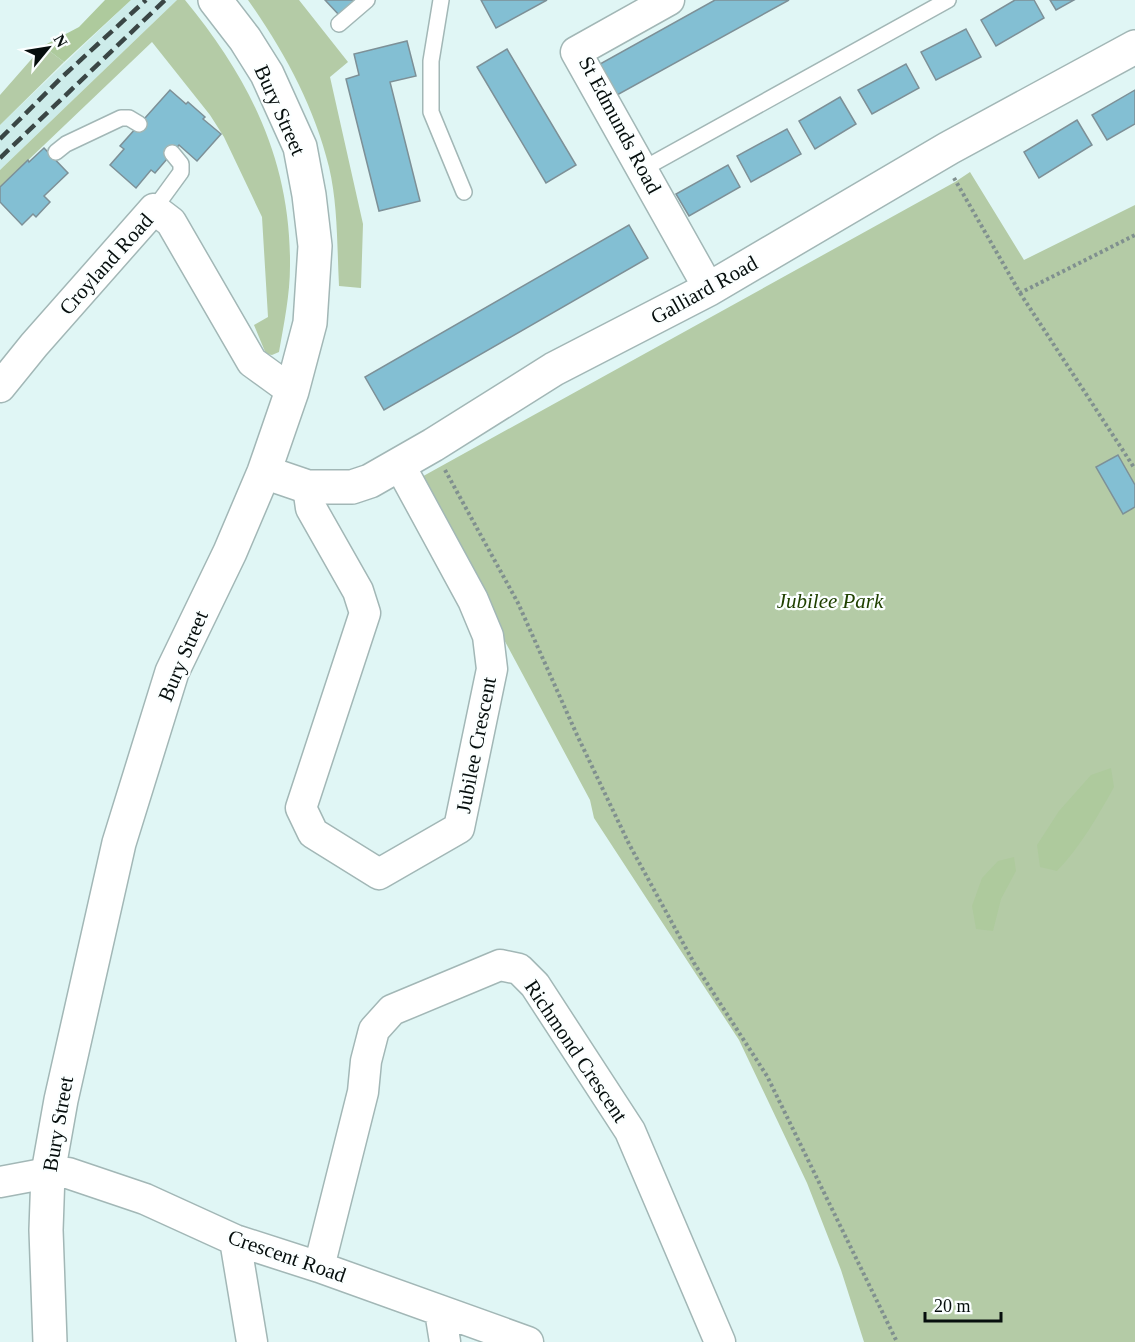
<svg xmlns="http://www.w3.org/2000/svg" width="1135" height="1342" font-family="'Times New Roman',serif">
<rect width="100%" height="100%" fill="#e0f6f5"/>
<!-- built -->
<path fill="#cdecea" d="M 131,0 L 177,0 L 0,170 L 0,125 Z"/>
<!-- green -->
<path fill="#b4cba6" d="M 177,0 L 185,0 C 250,79 291,161 290,266 C 290,295 284,323 279,352 L 272,355 L 266,354 L 254,325 L 268,317 L 262,217 L 224,137 L 210,115 L 152,42 L 0,187 L 0,170 Z
M 248,0 L 299,0 L 348,62 L 330,77 L 363,224 L 361,288 L 339,286 C 337,247 338,205 329,167 C 314,106 284,51 248,0 Z
M 43,46 L 64,62 L 0,125 L 0,95 Z
M 970,172 L 1024,260 L 1135,205 L 1135,1342 L 864,1342 L 841,1270 L 807,1183 L 739,1040 L 594,818 L 590,800 L 418,479 L 955,182 Z"/>
<!-- forest -->
<path fill="#aeca9d" d="M 105,0 L 131,0 L 64,62 L 43,46 L 79,27 Z
M 1111,768 L 1114,787 C 1098,816 1081,846 1057,871 L 1040,867 L 1037,845 L 1059,811 L 1091,775 Z
M 1014,857 L 1016,871 L 1001,899 L 993,931 L 976,929 L 972,906 L 982,878 L 998,861 Z"/>
<!-- building -->
<path fill="#83bfd3" stroke="#7d9097" stroke-width="1.5" d="M 325,0 L 356,0 L 339,15 Z
M 481,0 L 547,0 L 496,28 Z
M 715,0 L 789,0 L 608,100 L 591,69 Z
M 1015,0 L 1034,0 L 1044,18 L 996,46 L 981,20 Z
M 1050,0 L 1074,0 L 1056,10 Z
M 966,29 L 981,57 L 936,80 L 921,52 Z
M 407,41 L 416,76 L 390,82 L 420,201 L 379,211 L 346,79 L 359,75 L 354,54 Z
M 507,49 L 576,165 L 546,183 L 477,67 Z
M 906,64 L 919,88 L 872,114 L 858,90 Z
M 170,90 L 186,104 L 188,102 L 205,117 L 203,119 L 221,134 L 197,161 L 179,145 L 155,173 L 151,170 L 136,188 L 110,165 L 124,149 L 120,146 Z
M 1135,90 L 1135,124 L 1107,140 L 1092,115 Z
M 840,97 L 856,124 L 815,149 L 799,121 Z
M 1077,120 L 1092,145 L 1039,178 L 1024,152 Z
M 787,129 L 801,154 L 751,182 L 737,156 Z
M 44,148 L 68,173 L 44,196 L 50,202 L 36,217 L 33,214 L 22,225 L 0,202 L 0,187 L 28,160 L 29,162 Z
M 728,165 L 740,187 L 689,216 L 676,194 Z
M 629,225 L 648,258 L 384,410 L 365,377 Z
M 1118,455 L 1135,485 L 1135,507 L 1123,514 L 1096,467 Z"/>
<g fill="none" stroke-linecap="round" stroke-linejoin="round">
<!-- service casing -->
<g stroke="#a2b7b6" stroke-width="18">
<path id="service" d="M 441,0 L 431,61 L 431,112 L 464,192
M 339,24 L 367,0
M 56,152 L 66,144 L 121,118 L 129,118 L 139,124
M 643,169 L 948,0
M 154,209 L 181,172 L 181,164 L 172,153"/>
</g>
<!-- minor casing -->
<g stroke="#a2b7b6" stroke-width="33">
<path id="minor" d="M 669,0 L 576,52 L 709,289
M 0,387 L 34,345 L 154,209 L 171,222 L 252,362 L 292,391
M 308,487 L 311,508 L 358,591 L 365,613 L 301,808 L 313,833 L 379,874 L 459,828 L 492,669 L 488,636 L 473,600 L 399,464
M 0,1182 L 48,1173 L 68,1173 L 145,1199 L 235,1240 L 319,1267 L 528,1342
M 235,1240 L 252,1342
M 319,1267 L 363,1092 L 366,1061 L 374,1030 L 392,1010 L 500,965 L 519,969 L 535,985 L 630,1131 L 720,1342
M 440,1311 L 445,1342"/>
</g>
<!-- tertiary casing -->
<g stroke="#a2b7b6" stroke-width="36">
<path id="tertiary" d="M 264,472 L 308,487 L 352,487 L 370,481 L 433,445 L 554,369 L 709,289 L 949,148 L 1135,47
M 50,1342 L 46,1230 L 48,1173 L 61,1100 L 119,843 L 172,672 L 230,552 L 264,472 L 292,391 L 310,323 L 315,246 L 309,195 L 300,147 L 267,74 L 245,39 L 215,0"/>
</g>
<!-- path -->
<path stroke="#80908f" stroke-width="4" stroke-dasharray="3 3" stroke-linecap="butt" d="M 954,178 L 1020,293 L 1135,235
M 1020,293 L 1135,469
M 445,470 L 518,603 L 577,735 L 629,844 L 694,963 L 767,1076 L 897,1342"/>
<!-- service -->
<use href="#service" stroke="#fff" stroke-width="15"/>
<!-- minor -->
<use href="#minor" stroke="#fff" stroke-width="30"/>
<!-- tertiary -->
<use href="#tertiary" stroke="#fff" stroke-width="33"/>
<!-- rail -->
<path stroke="#3a4645" stroke-width="4.5" stroke-dasharray="12 6" stroke-linecap="butt" d="M 0,139 L 61,78 L 146,0
M 0,158 L 165,0"/>
</g>
<g text-anchor="middle" stroke-width="4.5" stroke-linejoin="round" paint-order="stroke">
<!-- street labels -->
<g font-size="21" fill="#060e0d" stroke="#fbffff">
<text transform="translate(280 110) rotate(66)" y="7">Bury Street</text>
<text transform="translate(620 125) rotate(62)" y="7">St Edmunds Road</text>
<text transform="translate(106 264) rotate(-48)" y="7">Croyland Road</text>
<text transform="translate(704 290) rotate(-29)" y="7">Galliard Road</text>
<text transform="translate(183 656) rotate(-67)" y="7">Bury Street</text>
<text transform="translate(476 745) rotate(-79)" y="7">Jubilee Crescent</text>
<text transform="translate(576 1051) rotate(56)" y="7">Richmond Crescent</text>
<text transform="translate(58 1124) rotate(-80)" y="7">Bury Street</text>
<text transform="translate(287 1256) rotate(19)" y="7">Crescent Road</text>
</g>
<!-- park labels -->
<g font-size="21" font-style="italic" fill="#1f4000" stroke="#fbffff">
<text x="830" y="608">Jubilee Park</text>
</g>
</g>
<!-- north arrow -->
<g transform="translate(48 48) rotate(60)" stroke="#fbffff" stroke-width="4.5" paint-order="stroke">
<path d="M0-4.5L10 22L0 15L-10 22Z" fill="#060e0d"/>
<text y="-9" font-size="16" font-weight="bold" text-anchor="middle" fill="#060e0d">N</text>
</g>
<!-- scale -->
<path d="M925 1312v9h76v-9" fill="none" stroke="#060e0d" stroke-width="3"/>
<text x="934" y="1312" font-size="18" fill="#060e0d" stroke="#fbffff" stroke-width="4.5" paint-order="stroke">20 m</text>
</svg>
